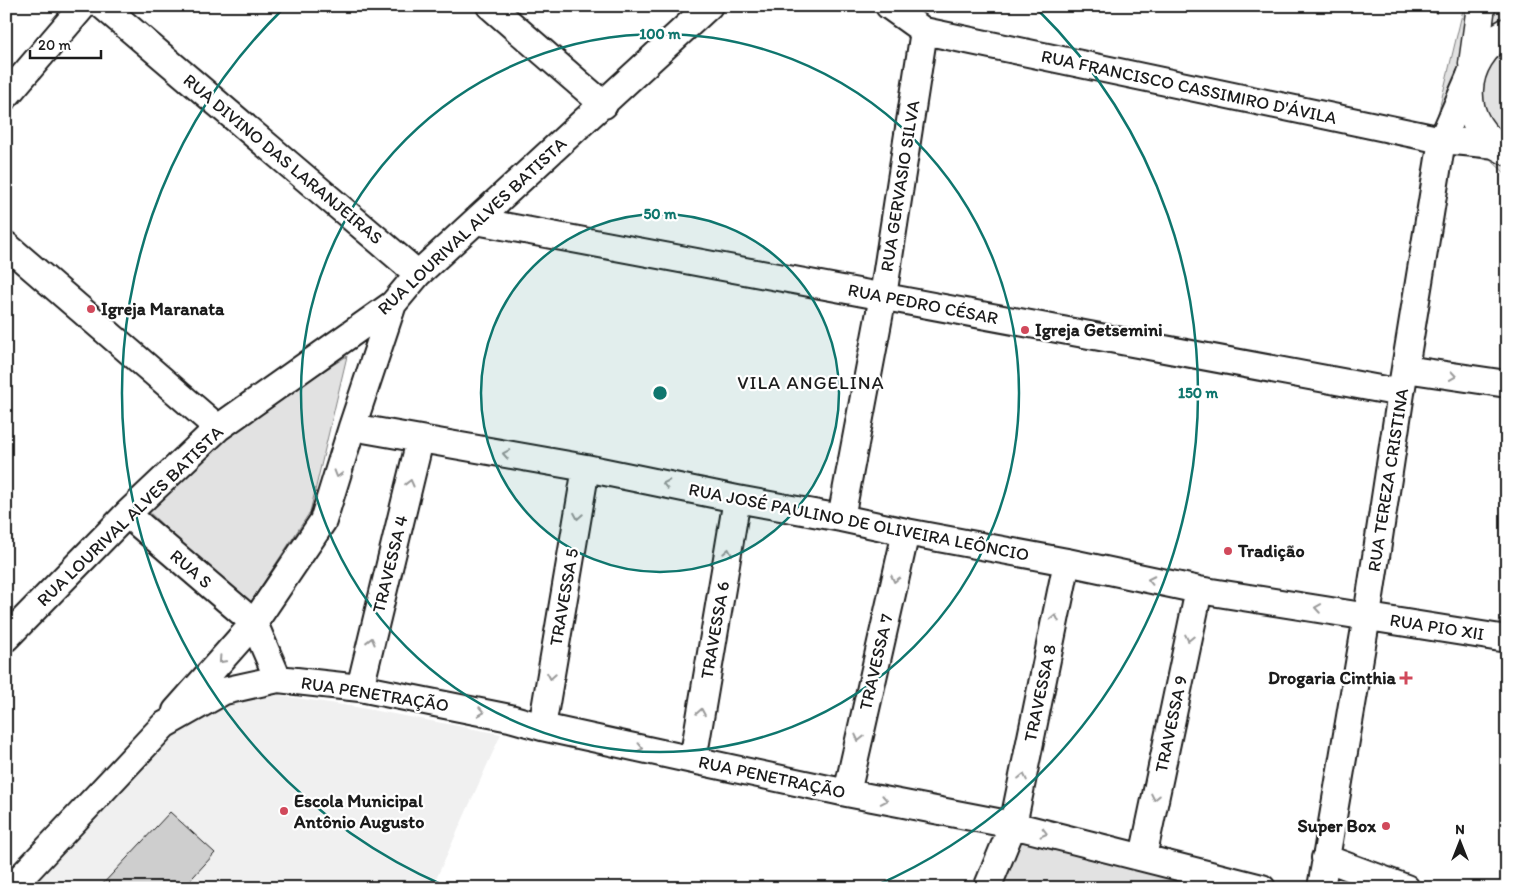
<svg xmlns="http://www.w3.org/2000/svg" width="1513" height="894" font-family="Itim,sans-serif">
<rect width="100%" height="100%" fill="#fff"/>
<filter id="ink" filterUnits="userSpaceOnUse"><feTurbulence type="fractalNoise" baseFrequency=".02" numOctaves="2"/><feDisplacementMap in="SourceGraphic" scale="10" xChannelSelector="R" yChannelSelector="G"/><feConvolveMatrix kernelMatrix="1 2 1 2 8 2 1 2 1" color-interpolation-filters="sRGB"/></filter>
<g filter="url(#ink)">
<!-- built -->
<path fill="#f0f0f0" d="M 277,695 L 356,707 L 501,734 L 432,888 L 32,888 L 171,735 L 227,703 Z"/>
<!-- green -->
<path fill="#e2e2e2" stroke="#7f7f7f" d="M 1464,6 L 1507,6 L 1507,175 L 1492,161 L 1430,147 Z
M 347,356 L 310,512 L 248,606 L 147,510 L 221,437 Z
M 1017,838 L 1224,888 L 1000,888 Z"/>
<!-- building -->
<path fill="#cecece" stroke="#1c1c1c" d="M 1401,6 L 1438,6 L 1437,13 Z
M 170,812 L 215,853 L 183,888 L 99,888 Z"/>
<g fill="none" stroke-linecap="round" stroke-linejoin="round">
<!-- minor casing -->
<g stroke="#1c1c1c" stroke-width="30">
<path id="minor" d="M 103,6 L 418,274
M 490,6 L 604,105
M 889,6 L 924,31 L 1442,140 L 1497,145
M 6,96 L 83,6
M 476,221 L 1401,393
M 6,245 L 218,428
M 1405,369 L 1507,384
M 352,427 L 586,468 L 737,499 L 841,518 L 906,532 L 1067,562 L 1199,590 L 1507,639
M 127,514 L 254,623 L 278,679
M 841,518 L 883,296 L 924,31
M 6,638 L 127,514 L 218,428 L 393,304 L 418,274 L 709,6
M 360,688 L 420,440
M 176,711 L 254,623 L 323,521 L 352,427 L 393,304
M 542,727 L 586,468
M 693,760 L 737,499
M 847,793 L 906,532
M 1143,857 L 1199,590
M 1325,858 L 1406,888
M 11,888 L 164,725 L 224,691 L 278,679 L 360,688 L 510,718 L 542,727 L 693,760 L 847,793 L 1013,825 L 1262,888
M 987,888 L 1013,825 L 1067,562
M 1321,888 L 1367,616 L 1401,393 L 1442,140 L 1470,76"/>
</g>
<!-- tertiary casing -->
<g stroke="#1c1c1c" stroke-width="31">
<path id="tertiary" d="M 1507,32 C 1458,58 1454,126 1507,151
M 1473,64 L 1481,6"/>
</g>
<!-- minor -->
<use href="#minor" stroke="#fff" stroke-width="26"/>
<!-- tertiary -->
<use href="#tertiary" stroke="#fff" stroke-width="28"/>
</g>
<!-- one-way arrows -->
<defs><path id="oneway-chevron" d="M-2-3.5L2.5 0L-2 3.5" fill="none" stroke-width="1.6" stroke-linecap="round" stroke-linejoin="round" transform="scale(1.25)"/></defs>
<g stroke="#999">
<use href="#oneway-chevron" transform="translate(1453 376) rotate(8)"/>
<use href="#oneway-chevron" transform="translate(506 454) rotate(-170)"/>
<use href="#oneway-chevron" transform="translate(338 474) rotate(107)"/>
<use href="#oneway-chevron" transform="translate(410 483) rotate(-76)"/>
<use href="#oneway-chevron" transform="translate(666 484) rotate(-168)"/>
<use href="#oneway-chevron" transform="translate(578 516) rotate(100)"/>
<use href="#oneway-chevron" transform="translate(728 552) rotate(-80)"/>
<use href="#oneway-chevron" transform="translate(895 579) rotate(103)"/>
<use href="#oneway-chevron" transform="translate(1151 580) rotate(-168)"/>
<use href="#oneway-chevron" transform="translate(1318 608) rotate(-171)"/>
<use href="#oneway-chevron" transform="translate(1055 618) rotate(-78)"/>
<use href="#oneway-chevron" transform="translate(1189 638) rotate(102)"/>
<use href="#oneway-chevron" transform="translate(371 641) rotate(-76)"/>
<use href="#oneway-chevron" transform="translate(222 660) rotate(132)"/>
<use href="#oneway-chevron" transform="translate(551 676) rotate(100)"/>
<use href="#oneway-chevron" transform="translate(481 712) rotate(11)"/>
<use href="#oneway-chevron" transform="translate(701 712) rotate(-80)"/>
<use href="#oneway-chevron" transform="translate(859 738) rotate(103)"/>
<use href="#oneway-chevron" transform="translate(640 748) rotate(12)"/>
<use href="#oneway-chevron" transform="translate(1023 777) rotate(-78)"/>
<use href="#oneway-chevron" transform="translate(1155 797) rotate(102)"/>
<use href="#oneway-chevron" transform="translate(884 800) rotate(11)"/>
<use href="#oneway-chevron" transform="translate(1044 833) rotate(14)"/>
</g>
</g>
<!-- distance rings -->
<circle cx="660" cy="393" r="179" fill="#0f766e" fill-opacity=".12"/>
<g fill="none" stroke="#0f766e" stroke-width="2.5">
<circle cx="660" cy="393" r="179"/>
<circle cx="660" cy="393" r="359"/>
<path d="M445 886A538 538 0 0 1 283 9M1037 9A538 538 0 0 1 875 886"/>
</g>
<!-- markers -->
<g fill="#d1495b" stroke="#fff" stroke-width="2">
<circle cx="91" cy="309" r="5"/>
<circle cx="1025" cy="330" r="5"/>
<circle cx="1228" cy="551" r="5"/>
<path d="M1403.5 670.5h5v5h5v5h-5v5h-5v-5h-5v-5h5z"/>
<circle cx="284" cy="811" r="5"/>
<circle cx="1386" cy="826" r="5"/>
</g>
<g text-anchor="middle" stroke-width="4.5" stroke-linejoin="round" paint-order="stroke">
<!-- street labels -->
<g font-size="18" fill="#1c1c1c" stroke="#fff">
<text transform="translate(1189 87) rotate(12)" y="6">RUA FRANCISCO CASSIMIRO D'ÁVILA</text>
<text transform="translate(283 159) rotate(40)" y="6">RUA DIVINO DAS LARANJEIRAS</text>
<text transform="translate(900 186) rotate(-81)" y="6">RUA GERVASIO SILVA</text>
<text transform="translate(472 226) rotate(-43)" y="6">RUA LOURIVAL ALVES BATISTA</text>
<text transform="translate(923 304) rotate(11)" y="6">RUA PEDRO CÉSAR</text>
<text transform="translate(1388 480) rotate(-81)" y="6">RUA TEREZA CRISTINA</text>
<text transform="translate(130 516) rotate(-44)" y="6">RUA LOURIVAL ALVES BATISTA</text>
<text transform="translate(859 522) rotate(11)" y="6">RUA JOSÉ PAULINO DE OLIVEIRA LEÔNCIO</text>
<text transform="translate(390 564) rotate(-76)" y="6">TRAVESSA 4</text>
<text transform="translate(191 569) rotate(41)" y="6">RUA S</text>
<text transform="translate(564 597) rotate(-80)" y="6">TRAVESSA 5</text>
<text transform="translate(1437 627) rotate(9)" y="6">RUA PIO XII</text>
<text transform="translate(715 630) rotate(-80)" y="6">TRAVESSA 6</text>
<text transform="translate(876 662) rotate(-77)" y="6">TRAVESSA 7</text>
<text transform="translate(1040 693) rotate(-78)" y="6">TRAVESSA 8</text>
<text transform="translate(375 694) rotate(9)" y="6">RUA PENETRAÇÃO</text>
<text transform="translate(1171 724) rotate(-78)" y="6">TRAVESSA 9</text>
<text transform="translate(772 777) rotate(12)" y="6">RUA PENETRAÇÃO</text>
</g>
<!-- poi labels -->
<g font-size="18" font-weight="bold" fill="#1c1c1c" stroke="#fff" text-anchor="start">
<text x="101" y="315">Igreja Maranata</text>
<text x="1035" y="336">Igreja Getsemini</text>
<text x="1238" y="557">Tradição</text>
<text x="1396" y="684" text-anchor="end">Drogaria Cinthia</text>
<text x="294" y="807">Escola Municipal<tspan x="294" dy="21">Antônio Augusto</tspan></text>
<text x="1376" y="832" text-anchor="end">Super Box</text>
</g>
<!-- neighbourhood labels -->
<g font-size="19" letter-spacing="1" fill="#1c1c1c" stroke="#fff">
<text x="811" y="389">VILA ANGELINA</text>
</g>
</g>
<circle cx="660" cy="393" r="8" fill="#0f766e" stroke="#fff" stroke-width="2.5"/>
<g font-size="15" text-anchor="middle" font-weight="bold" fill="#0f766e" stroke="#fff" stroke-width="4.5" stroke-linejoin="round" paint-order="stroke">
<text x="660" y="39">100 m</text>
<text x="660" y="219">50 m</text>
<text x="1198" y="398">150 m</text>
</g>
<!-- margin -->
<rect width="1513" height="894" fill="none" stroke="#fff" stroke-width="25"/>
<rect x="12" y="12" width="1488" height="869" fill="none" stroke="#1c1c1c" stroke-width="2" filter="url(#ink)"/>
<!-- north arrow -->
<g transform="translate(1460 842)" stroke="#ffffff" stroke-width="4" paint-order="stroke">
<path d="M0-4L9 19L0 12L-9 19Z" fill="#1c1c1c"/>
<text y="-8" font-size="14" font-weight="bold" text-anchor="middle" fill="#1c1c1c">N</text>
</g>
<!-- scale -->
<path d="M30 50v8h71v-8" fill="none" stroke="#1c1c1c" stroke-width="2.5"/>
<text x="38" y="50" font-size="15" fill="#1c1c1c" stroke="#ffffff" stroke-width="4" paint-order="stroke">20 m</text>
</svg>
